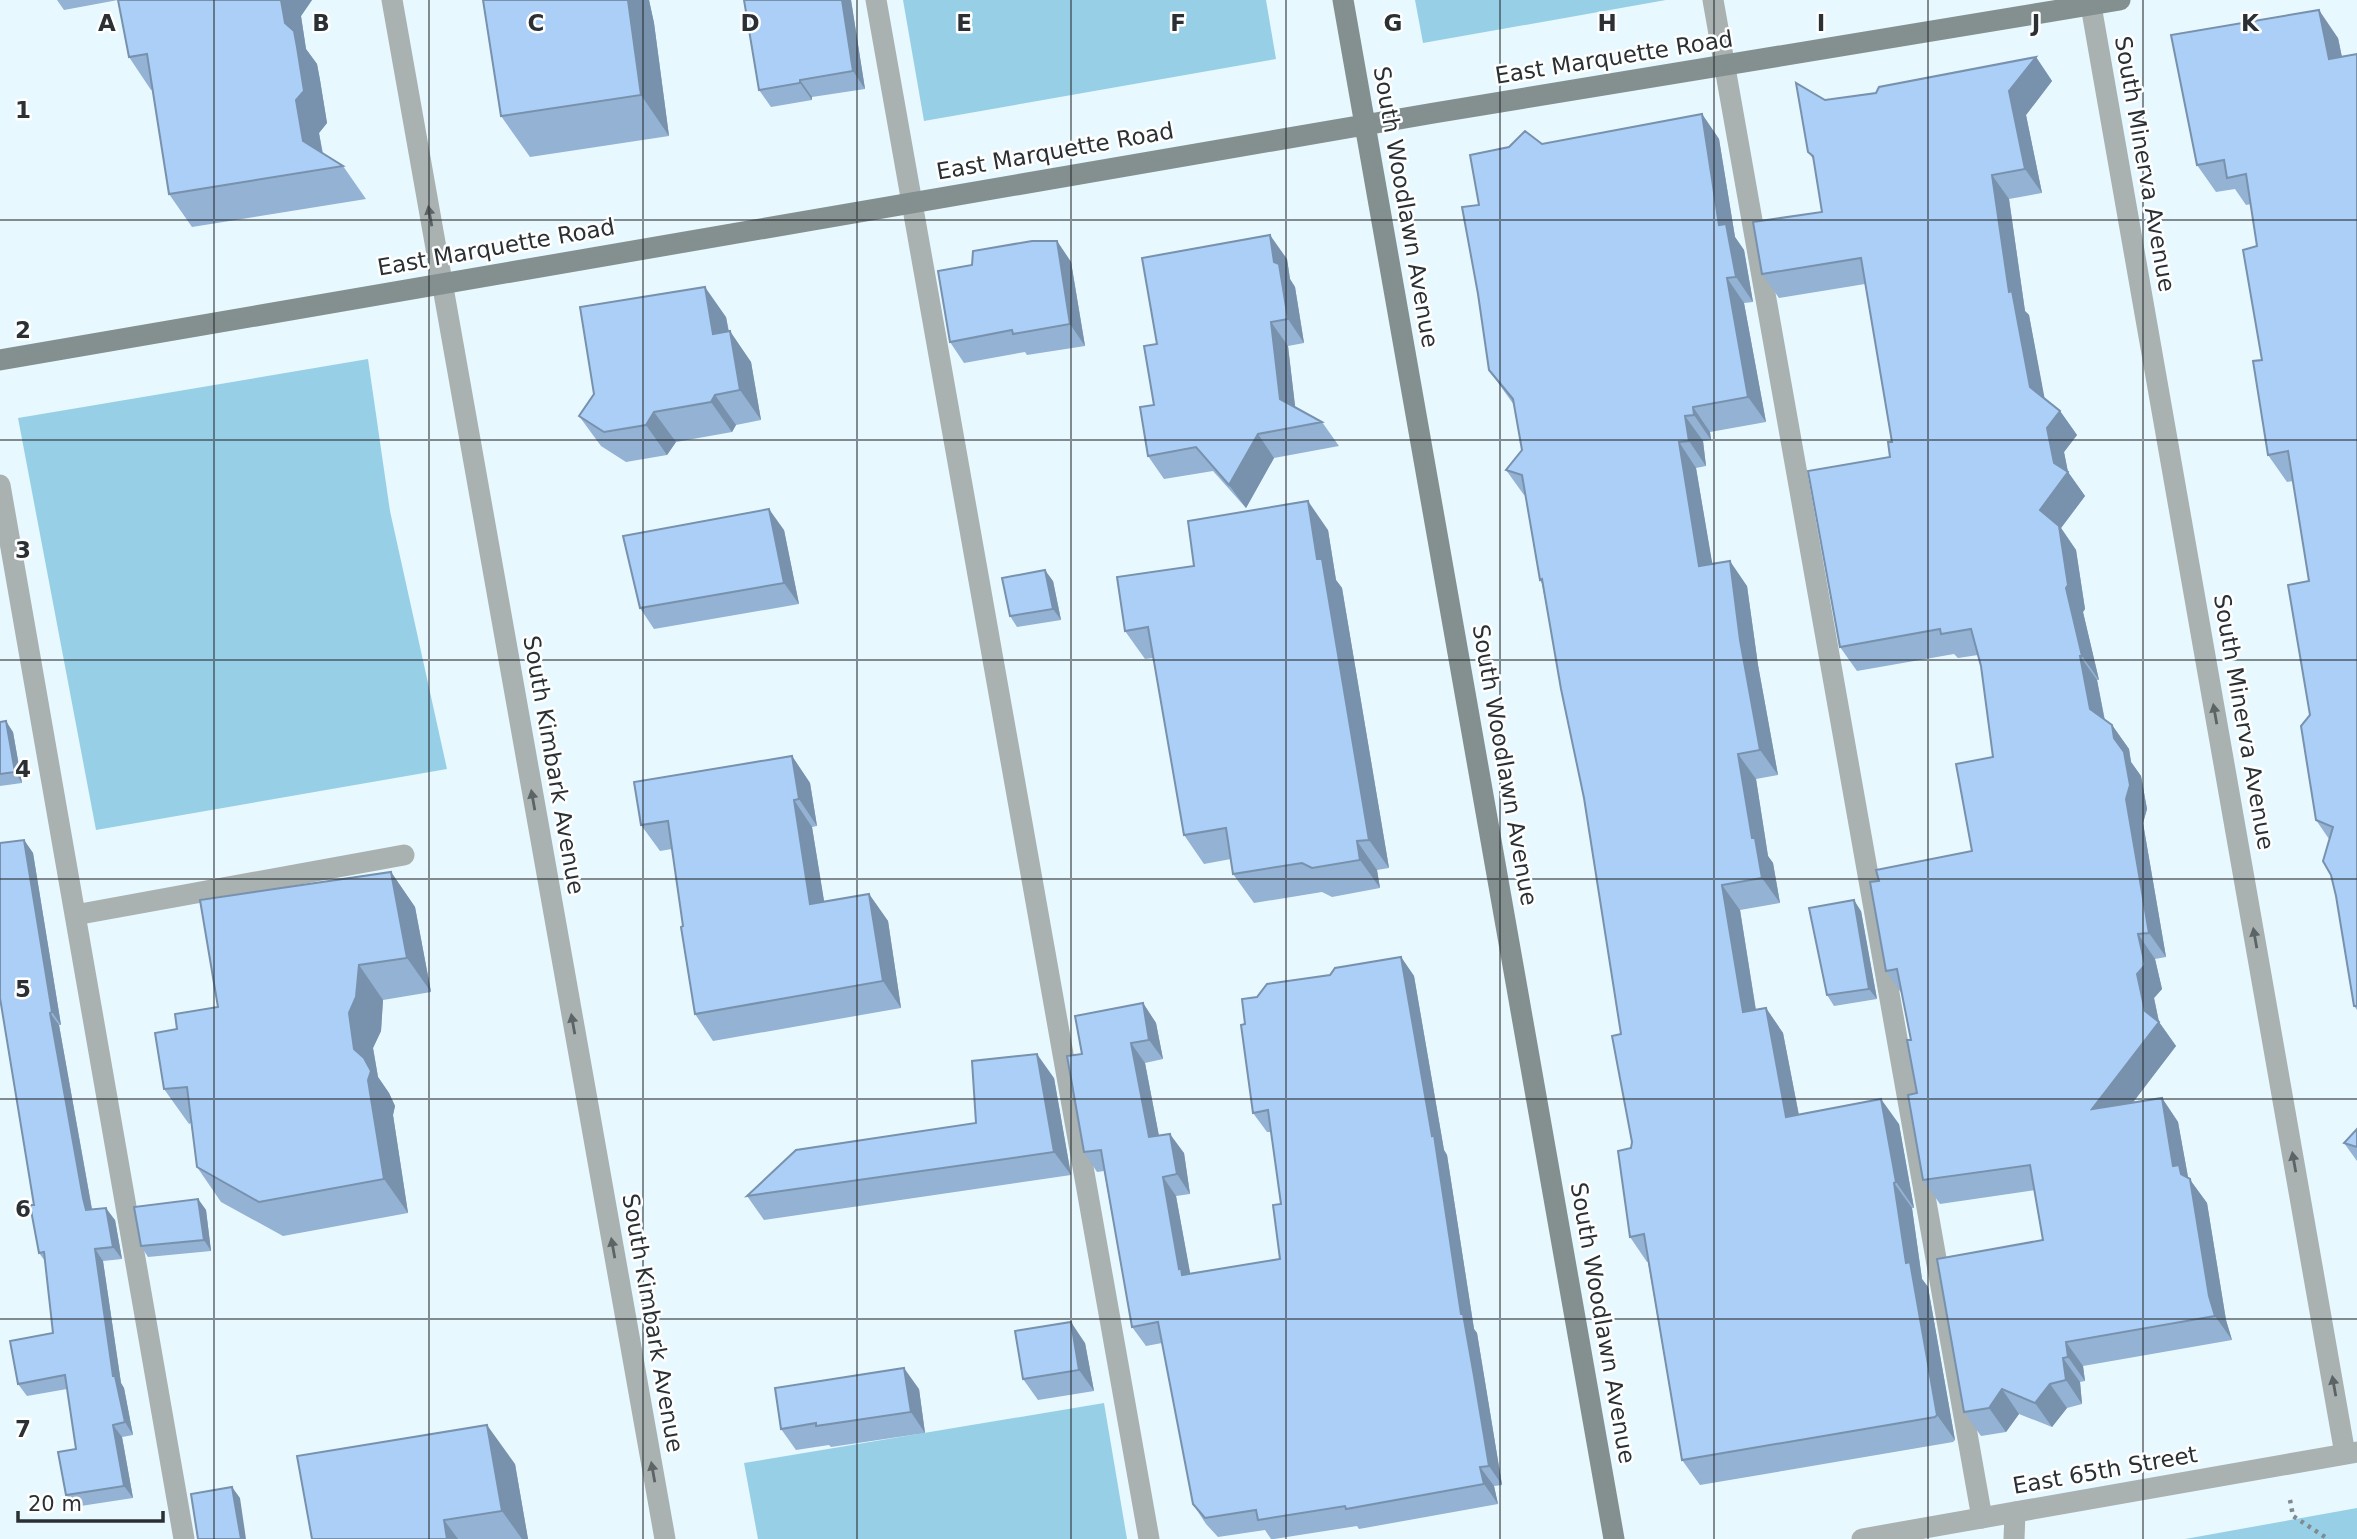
<svg xmlns="http://www.w3.org/2000/svg" width="2357" height="1539" font-family="'DejaVu Sans',sans-serif">
<rect width="100%" height="100%" fill="#e8f8ff"/>
<!-- green -->
<path fill="#97d0e6" d="M 903,0 L 1266,0 L 1276,59 L 924,121 Z
M 1415,0 L 1666,0 L 1423,43 Z
M 368,359 L 390,511 L 447,769 L 96,830 L 18,418 Z
M 1104,1403 L 1127,1539 L 758,1539 L 744,1463 Z
M 2357,1508 L 2357,1539 L 2185,1539 Z"/>
<g fill="none" stroke-linecap="round" stroke-linejoin="round">
<!-- path -->
<path stroke="#808b8f" stroke-width="4.5" stroke-dasharray="3.5 5" stroke-linecap="butt" d="M 2290,1500 L 2293,1516 L 2328,1539"/>
<!-- lane -->
<path stroke="#a9b1b1" stroke-width="21" d="M 876,0 L 1149,1539
M 1713,0 L 1982,1518
M 0,485 L 184,1539
M 75,915 L 404,855
M 2014,1539 L 2015,1512"/>
<!-- street -->
<path stroke="#a9b1b1" stroke-width="21" d="M 392,0 L 665,1539
M 2090,0 L 2345,1454
M 1862,1539 L 2357,1452"/>
<!-- secondary -->
<path stroke="#848f8f" stroke-width="21" d="M 1343,0 L 1614,1539
M 0,360 L 1434,113 L 2120,0"/>
</g>
<!-- wall -->
<path fill="#93b2d4" d="M 57,0 L 312,0 L 301,16 L 306,49 L 317,64 L 320,80 L 327,123 L 319,133 L 323,153 L 343,166 L 366,199 L 192,227 L 169,194 L 153,90 L 151,90 L 129,57 L 118,0 L 64,10 Z
M 483,0 L 649,0 L 654,23 L 669,136 L 530,157 L 501,116 Z
M 744,0 L 851,0 L 865,89 L 812,97 L 812,100 L 771,107 L 759,90 Z
M 2338,38 L 2342,57 L 2357,54 L 2357,1010 L 2354,1006 L 2329,839 L 2316,820 L 2310,715 L 2309,581 L 2293,481 L 2287,482 L 2268,455 L 2257,246 L 2251,204 L 2246,205 L 2235,189 L 2216,192 L 2197,165 Z
M 2036,57 L 2052,81 L 2026,115 L 2042,193 L 2009,199 L 2025,311 L 2029,315 L 2044,398 L 2060,411 L 2077,435 L 2064,452 L 2068,472 L 2085,496 L 2061,528 L 2076,550 L 2085,609 L 2083,612 L 2099,680 L 2097,680 L 2105,720 L 2112,725 L 2129,749 L 2131,762 L 2141,776 L 2147,809 L 2143,823 L 2166,957 L 2155,959 L 2162,989 L 2154,998 L 2159,1022 L 2176,1046 L 2132,1103 L 2162,1098 L 2178,1122 L 2188,1177 L 2207,1203 L 2226,1320 L 2232,1340 L 2083,1366 L 2085,1381 L 2080,1382 L 2082,1404 L 2067,1408 L 2052,1427 L 2019,1414 L 2006,1432 L 1981,1436 L 1964,1412 L 2043,1240 L 2035,1190 L 1940,1204 L 1923,1180 L 1917,1093 L 1911,1040 L 1902,994 L 1886,971 L 1879,881 L 1972,851 L 1993,757 L 1981,666 L 1978,655 L 1958,658 L 1954,654 L 1857,671 L 1840,647 L 1890,457 L 1892,442 L 1865,284 L 1779,298 L 1762,274 L 1822,212 L 1814,160 L 1808,152 L 1825,100 L 1876,93 Z
M 1702,114 L 1719,139 L 1735,237 L 1744,250 L 1753,302 L 1744,303 L 1766,422 L 1710,432 L 1711,440 L 1703,441 L 1706,466 L 1696,468 L 1712,564 L 1747,586 L 1758,665 L 1778,775 L 1756,779 L 1768,856 L 1773,863 L 1780,903 L 1740,910 L 1756,1010 L 1766,1008 L 1783,1033 L 1799,1115 L 1899,1124 L 1914,1208 L 1912,1208 L 1922,1279 L 1928,1287 L 1955,1440 L 1953,1442 L 1700,1485 L 1682,1460 L 1648,1262 L 1647,1262 L 1630,1237 L 1632,1142 L 1621,1034 L 1584,798 L 1542,584 L 1540,580 L 1526,496 L 1524,495 L 1506,470 L 1522,450 L 1514,405 L 1489,370 L 1479,205 L 1542,144 Z
M 1057,241 L 1071,262 L 1085,346 L 1027,355 L 1025,352 L 964,363 L 950,342 L 972,265 Z
M 1287,259 L 1290,279 L 1295,287 L 1304,343 L 1288,346 L 1295,407 L 1322,422 L 1339,446 L 1274,458 L 1246,508 L 1213,471 L 1164,479 L 1148,456 L 1154,405 L 1157,344 Z
M 726,317 L 729,331 L 751,362 L 761,420 L 736,425 L 732,432 L 676,442 L 667,455 L 626,462 L 601,446 L 579,416 Z
M 784,530 L 799,604 L 654,629 L 640,608 Z
M 1328,530 L 1336,580 L 1342,588 L 1389,868 L 1377,870 L 1380,888 L 1332,897 L 1322,892 L 1254,903 L 1233,874 L 1231,859 L 1204,864 L 1184,835 L 1153,658 L 1145,659 L 1125,631 L 1194,566 Z
M 1053,581 L 1061,620 L 1017,627 L 1010,616 Z
M 0,722 L 13,732 L 22,783 L 0,786 Z
M 792,756 L 810,783 L 817,826 L 812,827 L 824,902 L 869,894 L 888,921 L 901,1008 L 713,1041 L 695,1014 L 672,849 L 660,851 L 641,825 Z
M 24,840 L 33,853 L 61,1025 L 59,1025 L 92,1209 L 115,1220 L 122,1259 L 103,1261 L 121,1383 L 124,1388 L 133,1435 L 122,1437 L 133,1498 L 74,1507 L 66,1495 L 76,1449 L 67,1389 L 27,1396 L 18,1384 L 53,1333 L 45,1261 L 39,1253 L 34,1205 Z
M 391,872 L 415,907 L 431,992 L 383,1000 L 381,1031 L 373,1048 L 378,1077 L 389,1093 L 395,1106 L 393,1115 L 408,1213 L 283,1236 L 221,1202 L 197,1167 L 191,1123 L 189,1124 L 164,1089 L 177,1029 L 218,1007 Z
M 1861,911 L 1877,999 L 1834,1006 L 1827,995 Z
M 1401,957 L 1414,976 L 1444,1150 L 1447,1155 L 1474,1329 L 1477,1333 L 1502,1485 L 1494,1486 L 1498,1504 L 1359,1529 L 1357,1526 L 1274,1539 L 1271,1539 L 1265,1530 L 1218,1537 L 1206,1524 L 1193,1504 L 1162,1343 L 1146,1346 L 1132,1327 L 1104,1171 L 1097,1172 L 1084,1152 L 1082,1054 L 1143,1003 L 1156,1023 L 1163,1059 L 1145,1063 L 1159,1136 L 1184,1153 L 1190,1194 L 1176,1196 L 1190,1274 L 1280,1259 L 1281,1204 L 1271,1132 L 1267,1132 L 1253,1113 L 1245,1024 L 1257,997 L 1330,975 Z
M 1054,1078 L 1071,1175 L 764,1220 L 747,1196 L 976,1123 Z
M 2357,1129 L 2357,1161 L 2344,1143 Z
M 198,1199 L 206,1210 L 211,1251 L 148,1257 L 141,1246 Z
M 1085,1343 L 1094,1391 L 1038,1400 L 1023,1379 Z
M 919,1389 L 925,1433 L 831,1447 L 829,1445 L 796,1450 L 781,1429 Z
M 515,1464 L 528,1539 L 312,1539 Z"/>
<!-- shaded-wall -->
<path fill="#7891ad" d="M 281,0 L 312,0 L 301,16 L 306,49 L 317,64 L 320,80 L 327,123 L 319,133 L 325,169 L 303,141 Z
M 628,0 L 649,0 L 654,23 L 669,136 L 641,95 Z
M 842,0 L 851,0 L 865,89 L 853,71 Z
M 2319,10 L 2338,38 L 2348,87 L 2329,59 Z
M 2036,57 L 2052,81 L 2026,115 L 2042,193 L 2025,169 L 2009,91 Z
M 800,80 L 812,97 L 812,100 L 800,83 Z
M 1702,114 L 1719,139 L 1735,237 L 1744,250 L 1753,302 L 1736,277 L 1719,225 Z
M 1992,175 L 2009,199 L 2025,311 L 2029,315 L 2047,411 L 2030,387 L 2009,292 Z
M 1270,235 L 1287,259 L 1290,279 L 1295,287 L 1304,343 L 1288,319 L 1274,262 Z
M 1057,241 L 1071,262 L 1085,346 L 1070,324 Z
M 1727,278 L 1744,303 L 1766,422 L 1748,397 Z
M 705,287 L 726,317 L 734,364 L 713,334 Z
M 1271,322 L 1288,346 L 1297,422 L 1280,399 Z
M 730,331 L 751,362 L 761,420 L 740,390 Z
M 715,395 L 736,425 L 732,432 L 711,402 Z
M 1693,407 L 1710,432 L 1711,440 L 1694,415 Z
M 2060,411 L 2077,435 L 2064,452 L 2068,472 L 2085,496 L 2061,528 L 2076,550 L 2085,609 L 2083,612 L 2099,680 L 2082,656 L 2040,510 L 2047,428 Z
M 654,412 L 676,442 L 667,455 L 646,425 Z
M 1685,416 L 1703,441 L 1706,466 L 1689,441 Z
M 1258,434 L 1274,458 L 1246,508 L 1229,485 Z
M 1679,442 L 1696,468 L 1717,591 L 1699,566 Z
M 1308,501 L 1328,530 L 1336,580 L 1342,588 L 1389,868 L 1369,840 L 1317,559 Z
M 769,509 L 784,530 L 799,604 L 784,583 Z
M 1730,561 L 1747,586 L 1758,665 L 1778,775 L 1760,750 L 1740,640 Z
M 1045,570 L 1053,581 L 1061,620 L 1053,609 Z
M 2080,656 L 2097,680 L 2107,733 L 2090,709 Z
M 6,721 L 13,732 L 22,783 L 15,772 Z
M 2112,725 L 2129,749 L 2131,762 L 2141,776 L 2147,809 L 2143,823 L 2166,957 L 2149,933 Z
M 1738,754 L 1756,779 L 1768,856 L 1773,863 L 1780,903 L 1762,878 L 1752,838 Z
M 792,756 L 810,783 L 817,826 L 799,799 Z
M 794,800 L 812,827 L 829,931 L 810,904 Z
M 24,840 L 33,853 L 61,1025 L 52,1012 Z
M 1357,841 L 1377,870 L 1380,888 L 1360,860 Z
M 391,872 L 415,907 L 431,992 L 407,958 Z
M 1722,885 L 1740,910 L 1760,1037 L 1743,1012 Z
M 869,894 L 888,921 L 901,1008 L 883,981 Z
M 1854,900 L 1861,911 L 1877,999 L 1869,989 Z
M 2138,934 L 2155,959 L 2162,989 L 2154,998 L 2159,1022 L 2176,1046 L 2109,1134 L 2092,1109 L 2145,1011 L 2137,974 Z
M 1401,957 L 1414,976 L 1444,1150 L 1447,1155 L 1474,1329 L 1477,1333 L 1502,1485 L 1489,1466 L 1461,1314 Z
M 359,965 L 383,1000 L 381,1031 L 373,1048 L 378,1077 L 389,1093 L 395,1106 L 393,1115 L 408,1213 L 384,1179 L 354,1049 L 349,1013 Z
M 1143,1003 L 1156,1023 L 1163,1059 L 1149,1040 Z
M 1766,1008 L 1783,1033 L 1804,1142 L 1786,1117 Z
M 50,1013 L 59,1025 L 92,1210 L 86,1210 L 83,1198 Z
M 1131,1043 L 1145,1063 L 1163,1157 L 1149,1137 Z
M 1037,1054 L 1054,1078 L 1071,1175 L 1054,1152 Z
M 2162,1098 L 2178,1122 L 2188,1177 L 2207,1203 L 2226,1320 L 2232,1340 L 2215,1316 L 2173,1166 Z
M 1881,1099 L 1899,1124 L 1914,1208 L 1896,1182 Z
M 1170,1134 L 1184,1153 L 1190,1194 L 1177,1174 Z
M 1163,1177 L 1176,1196 L 1192,1283 L 1196,1294 L 1179,1269 Z
M 1894,1183 L 1912,1208 L 1922,1279 L 1928,1287 L 1955,1440 L 1937,1415 L 1906,1263 Z
M 198,1199 L 206,1210 L 211,1251 L 204,1240 Z
M 106,1208 L 115,1220 L 122,1259 L 113,1247 Z
M 95,1249 L 103,1261 L 121,1383 L 124,1388 L 133,1435 L 125,1422 L 113,1376 Z
M 1071,1322 L 1085,1343 L 1094,1391 L 1079,1370 Z
M 2066,1342 L 2083,1366 L 2085,1381 L 2068,1357 Z
M 2063,1358 L 2080,1382 L 2082,1404 L 2066,1380 Z
M 904,1368 L 919,1389 L 925,1433 L 911,1412 Z
M 2050,1384 L 2067,1408 L 2052,1427 L 2035,1403 Z
M 2002,1389 L 2019,1414 L 2006,1432 L 1989,1408 Z
M 113,1425 L 122,1437 L 133,1498 L 124,1486 Z
M 487,1425 L 515,1464 L 528,1539 L 522,1539 L 502,1511 Z
M 1480,1467 L 1494,1486 L 1498,1504 L 1484,1484 Z
M 232,1487 L 240,1498 L 246,1539 L 241,1539 Z
M 444,1520 L 458,1539 L 447,1539 Z"/>
<!-- building -->
<path fill="#abcff7" stroke="#7891ad" stroke-width="2" d="M 118,0 L 281,0 L 285,23 L 294,31 L 297,47 L 304,91 L 296,100 L 303,141 L 343,166 L 169,194 L 147,54 L 129,57 Z
M 483,0 L 628,0 L 641,95 L 501,116 Z
M 744,0 L 842,0 L 853,71 L 800,80 L 800,83 L 759,90 Z
M 2319,10 L 2329,59 L 2357,54 L 2357,1006 L 2354,1006 L 2336,896 L 2331,875 L 2323,861 L 2333,827 L 2316,820 L 2301,726 L 2310,715 L 2288,585 L 2309,581 L 2288,451 L 2268,455 L 2253,361 L 2262,360 L 2243,250 L 2257,246 L 2246,174 L 2227,178 L 2224,160 L 2197,165 L 2171,35 Z
M 2036,57 L 2009,91 L 2025,169 L 1992,175 L 2009,292 L 2012,291 L 2030,387 L 2060,411 L 2047,428 L 2054,463 L 2068,472 L 2040,510 L 2059,526 L 2068,585 L 2066,588 L 2082,656 L 2080,656 L 2090,709 L 2112,725 L 2114,738 L 2124,752 L 2130,785 L 2126,799 L 2149,933 L 2138,934 L 2145,965 L 2137,974 L 2145,1011 L 2159,1022 L 2092,1109 L 2162,1098 L 2173,1166 L 2179,1165 L 2181,1174 L 2190,1179 L 2209,1296 L 2215,1316 L 2066,1342 L 2068,1357 L 2063,1358 L 2066,1380 L 2050,1384 L 2035,1403 L 2002,1389 L 1989,1408 L 1964,1412 L 1937,1259 L 2043,1240 L 2030,1165 L 1923,1180 L 1908,1095 L 1917,1093 L 1907,1040 L 1911,1040 L 1897,969 L 1886,971 L 1870,882 L 1879,881 L 1876,870 L 1972,851 L 1956,764 L 1993,757 L 1981,666 L 1971,629 L 1941,634 L 1940,629 L 1840,647 L 1808,471 L 1890,457 L 1888,442 L 1892,442 L 1861,258 L 1762,274 L 1753,222 L 1822,212 L 1813,156 L 1808,152 L 1796,83 L 1825,100 L 1876,93 L 1879,87 Z
M 1702,114 L 1719,225 L 1726,224 L 1736,277 L 1727,278 L 1748,397 L 1693,407 L 1694,415 L 1685,416 L 1689,441 L 1679,442 L 1699,566 L 1730,561 L 1740,640 L 1760,750 L 1738,754 L 1752,838 L 1755,838 L 1762,878 L 1722,885 L 1743,1012 L 1766,1008 L 1786,1117 L 1881,1099 L 1896,1182 L 1894,1183 L 1906,1263 L 1910,1262 L 1937,1415 L 1935,1417 L 1682,1460 L 1644,1234 L 1630,1237 L 1618,1151 L 1631,1148 L 1632,1142 L 1612,1036 L 1621,1034 L 1584,798 L 1561,689 L 1542,579 L 1540,580 L 1522,475 L 1506,470 L 1522,450 L 1513,399 L 1489,370 L 1478,294 L 1462,207 L 1479,205 L 1470,155 L 1509,147 L 1525,131 L 1542,144 Z
M 1270,235 L 1274,262 L 1279,264 L 1288,319 L 1271,322 L 1280,399 L 1322,422 L 1258,434 L 1229,485 L 1196,447 L 1148,456 L 1140,407 L 1154,405 L 1144,346 L 1157,344 L 1142,258 Z
M 1032,241 L 1057,241 L 1070,324 L 1013,334 L 1012,330 L 950,342 L 938,271 L 972,265 L 973,251 Z
M 705,287 L 713,334 L 730,331 L 740,390 L 715,395 L 711,402 L 654,412 L 646,425 L 604,432 L 579,416 L 594,394 L 580,307 Z
M 1308,501 L 1317,559 L 1322,559 L 1369,840 L 1357,841 L 1360,860 L 1312,868 L 1302,863 L 1233,874 L 1226,828 L 1184,835 L 1148,627 L 1125,631 L 1117,577 L 1194,566 L 1188,521 Z
M 769,509 L 784,583 L 640,608 L 623,536 Z
M 1045,570 L 1053,609 L 1010,616 L 1002,578 Z
M 6,721 L 15,772 L 0,774 L 0,722 Z
M 792,756 L 799,799 L 794,800 L 810,904 L 869,894 L 883,981 L 695,1014 L 681,927 L 683,926 L 668,821 L 641,825 L 634,782 Z
M 24,840 L 52,1012 L 50,1013 L 83,1198 L 86,1210 L 106,1208 L 113,1247 L 95,1249 L 113,1376 L 115,1376 L 125,1422 L 113,1425 L 124,1486 L 66,1495 L 58,1452 L 76,1449 L 65,1375 L 18,1384 L 10,1341 L 53,1333 L 44,1252 L 39,1253 L 30,1205 L 34,1205 L 0,998 L 0,843 Z
M 391,872 L 407,958 L 359,965 L 356,997 L 349,1013 L 354,1049 L 364,1058 L 371,1071 L 368,1080 L 384,1179 L 259,1202 L 197,1167 L 187,1087 L 164,1089 L 155,1033 L 177,1029 L 175,1014 L 218,1007 L 200,900 Z
M 1854,900 L 1869,989 L 1827,995 L 1809,908 Z
M 1401,957 L 1432,1136 L 1434,1135 L 1461,1314 L 1463,1314 L 1474,1376 L 1489,1466 L 1480,1467 L 1484,1484 L 1346,1509 L 1345,1506 L 1258,1520 L 1256,1510 L 1205,1518 L 1193,1504 L 1158,1322 L 1132,1327 L 1101,1150 L 1084,1152 L 1067,1056 L 1082,1054 L 1075,1016 L 1143,1003 L 1149,1040 L 1131,1043 L 1149,1137 L 1170,1134 L 1177,1174 L 1163,1177 L 1179,1269 L 1181,1268 L 1182,1275 L 1280,1259 L 1273,1205 L 1281,1204 L 1268,1110 L 1253,1113 L 1241,1025 L 1245,1024 L 1242,999 L 1257,997 L 1267,984 L 1330,975 L 1335,968 Z
M 1037,1054 L 1054,1152 L 747,1196 L 796,1150 L 976,1123 L 972,1061 Z
M 2357,1129 L 2357,1147 L 2344,1143 Z
M 198,1199 L 204,1240 L 141,1246 L 134,1207 Z
M 1071,1322 L 1079,1370 L 1023,1379 L 1015,1331 Z
M 904,1368 L 911,1412 L 816,1426 L 816,1423 L 781,1429 L 775,1388 Z
M 487,1425 L 502,1511 L 444,1520 L 447,1539 L 312,1539 L 297,1456 Z
M 232,1487 L 241,1539 L 198,1539 L 191,1494 Z"/>
<!-- one-way arrows -->
<defs><path id="oneway-solid" d="M-6-.8H1V-3.2L6.5 0L1 3.2V.8H-6Z" transform="scale(1.75)"/></defs>
<g fill="#5d6465">
<use href="#oneway-solid" transform="translate(430 216) rotate(-100)"/>
<use href="#oneway-solid" transform="translate(2215 714) rotate(-100)"/>
<use href="#oneway-solid" transform="translate(533 800) rotate(-100)"/>
<use href="#oneway-solid" transform="translate(2255 938) rotate(-100)"/>
<use href="#oneway-solid" transform="translate(573 1024) rotate(-100)"/>
<use href="#oneway-solid" transform="translate(2294 1162) rotate(-100)"/>
<use href="#oneway-solid" transform="translate(613 1248) rotate(-100)"/>
<use href="#oneway-solid" transform="translate(2334 1386) rotate(-100)"/>
<use href="#oneway-solid" transform="translate(653 1472) rotate(-100)"/>
</g>
<!-- grid -->
<path fill="none" stroke="#2a3033" stroke-width="2" stroke-opacity="0.55" d="M 214,0 L 214,1539M 429,0 L 429,1539M 643,0 L 643,1539M 857,0 L 857,1539M 1071,0 L 1071,1539M 1286,0 L 1286,1539M 1500,0 L 1500,1539M 1714,0 L 1714,1539M 1928,0 L 1928,1539M 2143,0 L 2143,1539M 0,220 L 2357,220M 0,440 L 2357,440M 0,660 L 2357,660M 0,879 L 2357,879M 0,1099 L 2357,1099M 0,1319 L 2357,1319"/>
<g text-anchor="middle" stroke-width="5" stroke-linejoin="round" paint-order="stroke">
<!-- street labels -->
<g font-size="23" fill="#2a3033" stroke="#fff">
<text transform="translate(1614 57) rotate(-9)" y="8">East Marquette Road</text>
<text transform="translate(1055 151) rotate(-10)" y="8">East Marquette Road</text>
<text transform="translate(2145 164) rotate(80)" y="8">South Minerva Avenue</text>
<text transform="translate(1406 207) rotate(80)" y="8">South Woodlawn Avenue</text>
<text transform="translate(496 247) rotate(-10)" y="8">East Marquette Road</text>
<text transform="translate(2244 722) rotate(80)" y="8">South Minerva Avenue</text>
<text transform="translate(554 765) rotate(80)" y="8">South Kimbark Avenue</text>
<text transform="translate(1505 765) rotate(80)" y="8">South Woodlawn Avenue</text>
<text transform="translate(653 1323) rotate(80)" y="8">South Kimbark Avenue</text>
<text transform="translate(1603 1323) rotate(80)" y="8">South Woodlawn Avenue</text>
<text transform="translate(2105 1470) rotate(-10)" y="8">East 65th Street</text>
</g>
</g>
<g font-size="23" text-anchor="middle" font-weight="bold" fill="#2a3033" stroke="#fff" stroke-width="5" stroke-linejoin="round" paint-order="stroke">
<text x="107" y="31">A</text>
<text x="321" y="31">B</text>
<text x="536" y="31">C</text>
<text x="750" y="31">D</text>
<text x="964" y="31">E</text>
<text x="1178" y="31">F</text>
<text x="1393" y="31">G</text>
<text x="1607" y="31">H</text>
<text x="1821" y="31">I</text>
<text x="2036" y="31">J</text>
<text x="2250" y="31">K</text>
<text x="23" y="118">1</text>
<text x="23" y="338">2</text>
<text x="23" y="558">3</text>
<text x="23" y="777">4</text>
<text x="23" y="997">5</text>
<text x="23" y="1217">6</text>
<text x="23" y="1437">7</text>
</g>
<!-- scale -->
<path d="M18 1511v10h145v-10" fill="none" stroke="#2a3033" stroke-width="3.5"/>
<text x="28" y="1511" font-size="21" fill="#2a3033" stroke="#ffffff" stroke-width="5" paint-order="stroke">20 m</text>
</svg>
